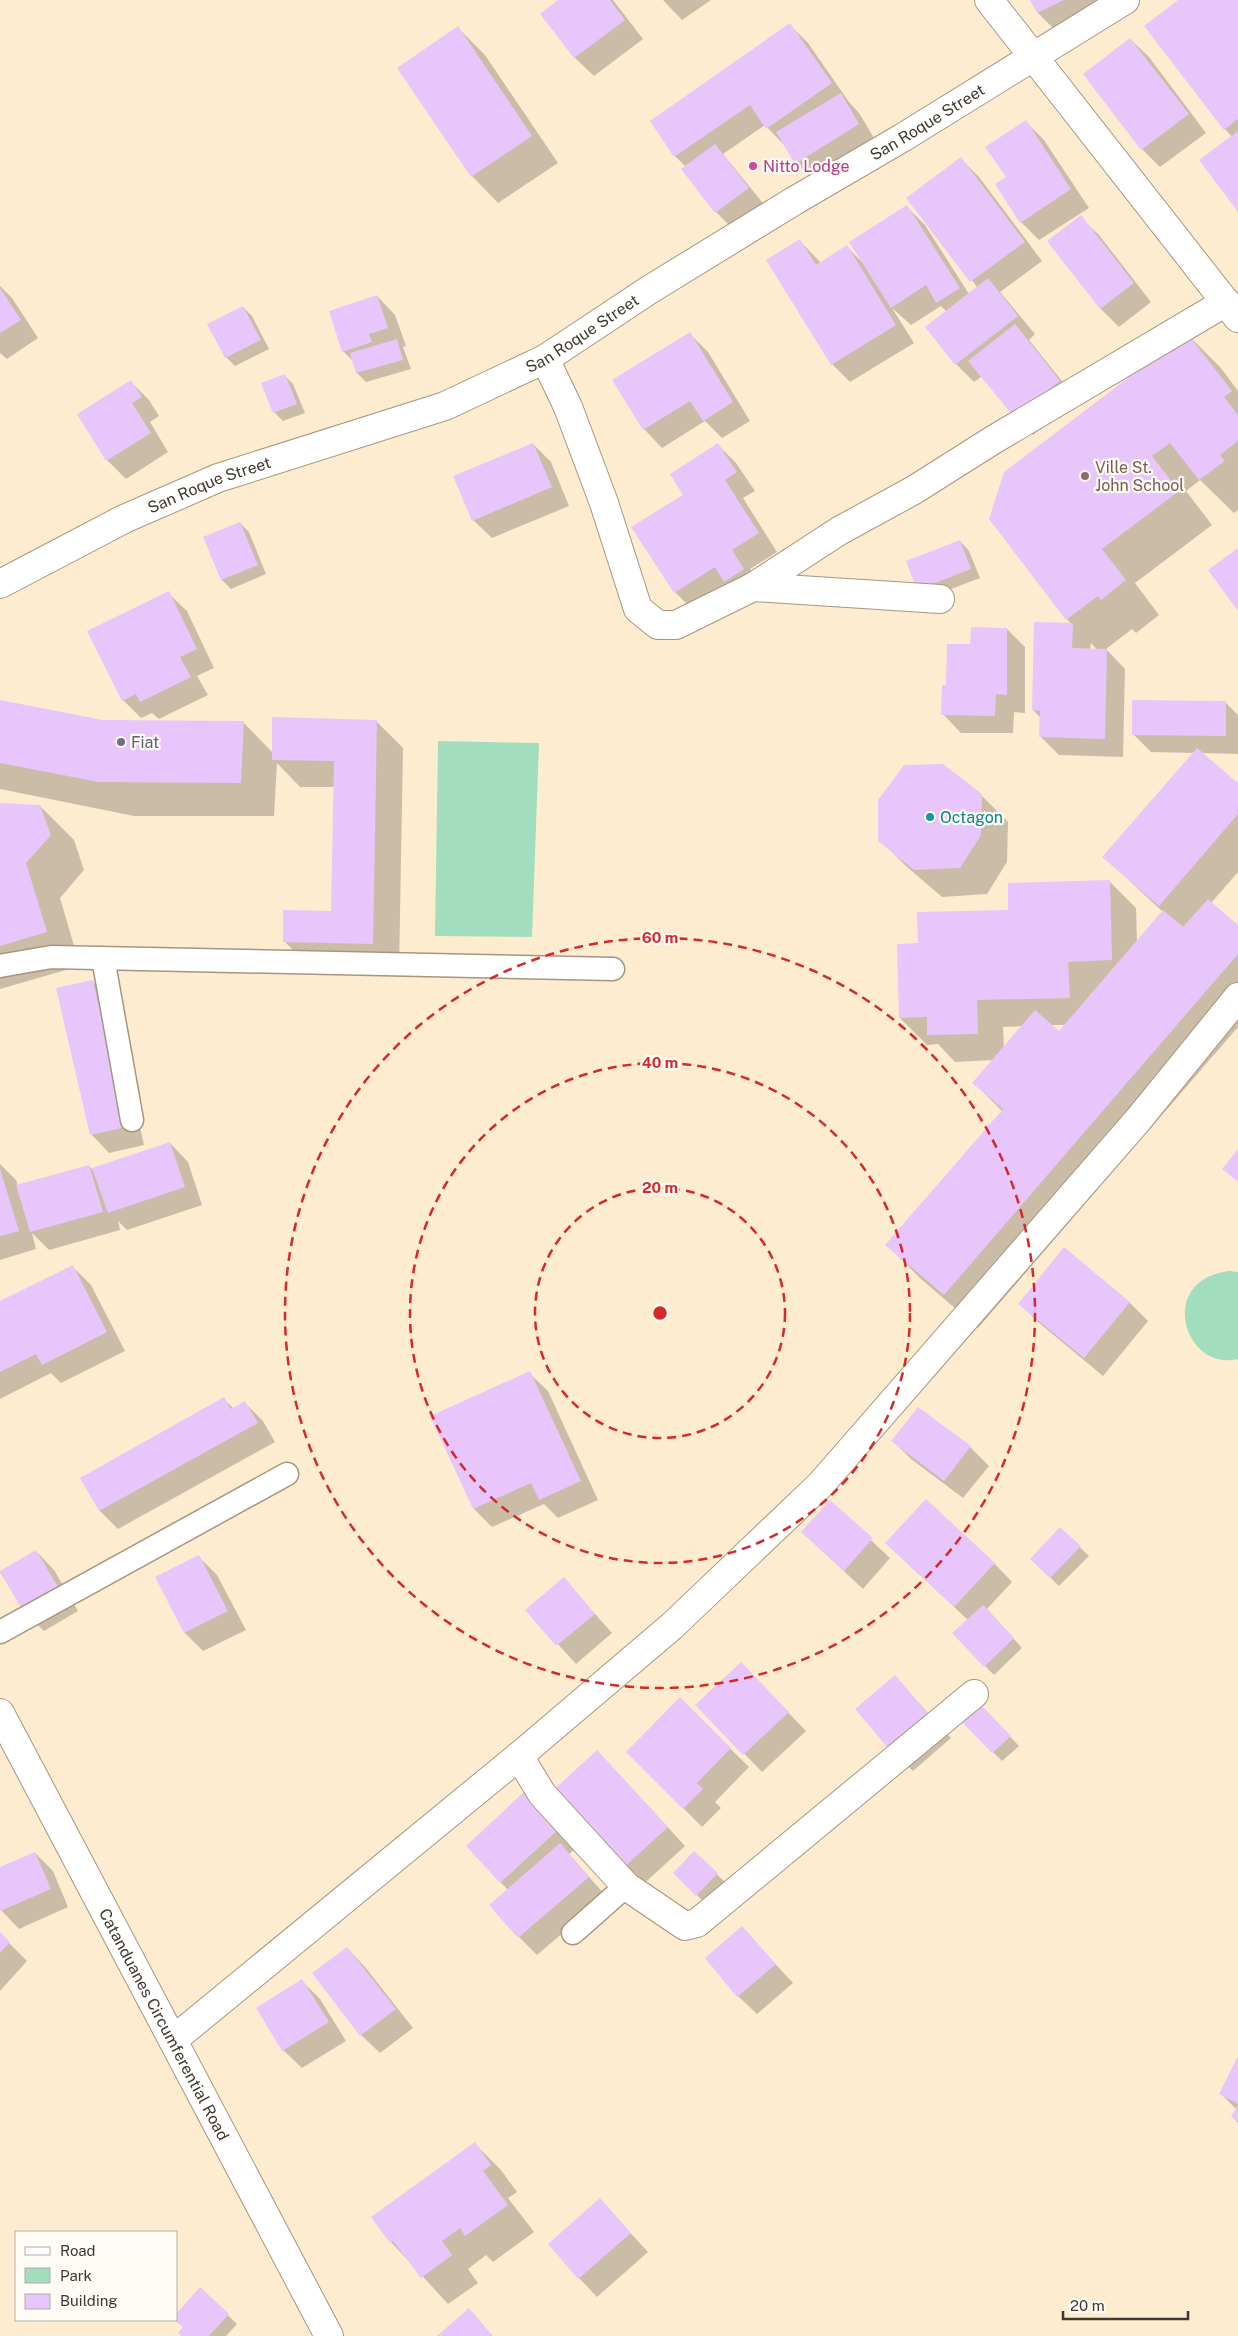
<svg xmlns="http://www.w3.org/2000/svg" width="1238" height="2336" font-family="'Public Sans',sans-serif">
<rect width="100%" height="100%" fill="#feecd1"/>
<!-- green -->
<path fill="#a2ddbd" d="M 438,741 L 539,743 L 532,937 L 435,936 Z
M 1229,1271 L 1238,1272 L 1238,1359 C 1184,1372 1156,1280 1229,1271 Z"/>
<!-- shadow -->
<path fill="#0003" fill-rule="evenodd" d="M 560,0 L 613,0 L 643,39 L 594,76 L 575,58 L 541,14 Z
M 663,0 L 711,0 L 682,20 Z
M 1031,0 L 1118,0 L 1056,31 L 1038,13 Z
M 1180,0 L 1238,0 L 1238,210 L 1232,137 L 1225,129 Z
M 790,25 L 808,43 L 849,102 L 859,113 L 877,143 L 814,181 L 796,163 L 785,146 L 765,125 L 723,154 L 766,207 L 735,231 L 716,212 L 683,169 L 686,167 L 675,156 L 651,122 Z
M 458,28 L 485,55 L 558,163 L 498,203 L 472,176 Z
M 1130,39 L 1149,57 L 1206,133 L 1160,167 L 1142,149 Z
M 1026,122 L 1044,140 L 1089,208 L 1039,240 L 1021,222 L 1008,178 Z
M 961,159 L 979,177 L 1042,261 L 1000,292 L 1035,334 L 1029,340 L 1077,400 L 1033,435 L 1015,416 L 982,376 L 974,382 L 956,364 L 947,312 L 941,306 L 911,325 L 892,308 L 914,343 L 850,382 L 832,364 L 800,241 L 821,263 L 847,247 L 862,262 L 907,207 L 925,225 L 969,294 L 978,288 L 908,198 Z
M 1080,217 L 1099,235 L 1151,302 L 1119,327 L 1101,309 L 1049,241 Z
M 0,286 L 12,298 L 38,338 L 7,359 L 0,353 Z
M 377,296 L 395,315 L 406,346 L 403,347 L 411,369 L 366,382 L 357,373 L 354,362 L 343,351 Z
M 243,307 L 252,316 L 269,349 L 235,366 L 226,357 Z
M 690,334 L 708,352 L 750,421 L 722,438 L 705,421 L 662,448 L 644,429 Z
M 1187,334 L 1221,368 L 1238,391 L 1238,510 L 1234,513 L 1200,480 L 1186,491 L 1212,525 L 1135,583 L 1159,615 L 1136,633 L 1132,629 L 1106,649 L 1125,669 L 1123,757 L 1059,755 L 1040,736 L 1041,718 L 1033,710 L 1071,624 L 1067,619 ZM 1091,643 L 1097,650 L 1090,650 Z
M 284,375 L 293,384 L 305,413 L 283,421 L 274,412 Z
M 131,382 L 149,400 L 159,416 L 150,422 L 168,452 L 126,479 L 107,460 L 78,415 Z
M 533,444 L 551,462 L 569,506 L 492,538 L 473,520 Z
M 718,445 L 736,463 L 755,491 L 743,498 L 777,552 L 750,569 L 762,587 L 693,610 L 675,592 L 684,495 Z
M 240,523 L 249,532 L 266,574 L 231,589 L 222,580 L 205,538 Z
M 960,541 L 969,551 L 980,578 L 927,598 L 918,589 Z
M 168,593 L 187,611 L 214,668 L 197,676 L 208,695 L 159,719 L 152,713 L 141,718 L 123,700 Z
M 1007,629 L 1025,647 L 1025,713 L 1014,712 L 1013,733 L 961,733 L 943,714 L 947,687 L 971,645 Z
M 0,702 L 103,722 L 243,722 L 273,753 L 376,721 L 403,748 L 399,970 L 311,968 L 284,941 L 332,912 L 335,787 L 300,787 L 277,763 L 274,816 L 134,816 L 0,789 Z
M 1226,703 L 1238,715 L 1238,754 L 1201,753 L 1238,785 L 1238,872 L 1211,903 L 1238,927 L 1238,1027 L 978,1328 L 921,1279 L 887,1245 L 1002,1111 L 974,1083 L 994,1060 L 955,1062 L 938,1044 L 927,1045 L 900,1018 L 919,944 L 1009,911 L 1109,881 L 1136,908 L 1137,942 L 1163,912 L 1104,857 L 1194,753 L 1151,752 L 1133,734 ZM 1050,1025 L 1066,1025 L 1059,1033 ZM 1023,1026 L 1004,1049 L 1003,1027 Z
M 981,795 L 1008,822 L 1007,862 L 987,894 L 942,897 L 907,867 L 880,840 Z
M 0,804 L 40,806 L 74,840 L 84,870 L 60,898 L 80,966 L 0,989 Z
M 92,981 L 111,999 L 144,1145 L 109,1153 L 91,1134 Z
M 170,1143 L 188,1162 L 202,1205 L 127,1230 L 118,1221 L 120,1230 L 49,1250 L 32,1233 L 36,1249 L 0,1260 L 0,1164 L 16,1180 L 18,1186 L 89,1166 L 96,1173 Z
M 1065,1249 L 1130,1303 L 1148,1321 L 1103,1376 L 1038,1322 L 1020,1304 Z
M 73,1267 L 91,1285 L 125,1351 L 61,1383 L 51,1373 L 0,1399 L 0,1303 Z
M 529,1373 L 548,1391 L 598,1500 L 558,1518 L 544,1504 L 492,1527 L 474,1509 Z
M 224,1399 L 234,1409 L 245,1403 L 263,1421 L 275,1442 L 118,1529 L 100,1511 L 82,1478 Z
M 918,1408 L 970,1447 L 989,1466 L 963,1498 L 911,1459 L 893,1441 Z
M 830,1502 L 890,1558 L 863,1589 L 802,1532 Z
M 1061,1529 L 1089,1556 L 1059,1586 L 1031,1559 Z
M 886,1543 L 994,1563 L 1012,1582 L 987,1609 L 1022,1648 L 994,1675 L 985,1666 L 968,1620 Z
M 36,1551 L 54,1570 L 78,1611 L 44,1631 L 25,1613 L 0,1572 Z
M 199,1557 L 217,1575 L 246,1630 L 203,1651 L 185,1633 L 157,1578 Z
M 564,1579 L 612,1633 L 576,1664 L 527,1610 Z
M 895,1677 L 951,1738 L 913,1771 L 894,1753 Z
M 759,1682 L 806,1731 L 762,1772 L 697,1705 Z
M 680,1699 L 749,1767 L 715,1802 L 721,1808 L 702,1827 L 628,1752 Z
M 989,1714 L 1019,1746 L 1002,1761 L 963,1722 Z
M 615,1770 L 685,1846 L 638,1889 L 620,1871 Z
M 526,1792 L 578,1846 L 569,1854 L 606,1896 L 537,1955 L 519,1937 L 508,1890 L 467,1846 Z
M 35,1853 L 53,1871 L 68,1907 L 19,1929 L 0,1909 L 0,1868 Z
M 694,1853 L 726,1883 L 706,1904 L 675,1873 Z
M 742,1928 L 793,1983 L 757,2014 L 738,1996 Z
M 0,1934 L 27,1961 L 0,1991 Z
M 347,1948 L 365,1967 L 413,2028 L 380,2053 L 361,2035 Z
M 302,1981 L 320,1999 L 346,2041 L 302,2068 L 283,2050 Z
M 1238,2059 L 1238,2123 L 1233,2117 L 1237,2110 L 1220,2093 Z
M 475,2144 L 501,2170 L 517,2192 L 508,2198 L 534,2232 L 493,2262 L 486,2255 L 468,2269 L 478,2283 L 448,2304 L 391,2242 Z
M 600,2200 L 648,2252 L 597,2297 L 579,2278 Z
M 200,2289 L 237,2324 L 226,2336 L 182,2336 L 184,2328 L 176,2320 Z"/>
<!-- building -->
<path fill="#e8c6fb" d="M 558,0 L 610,0 L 625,20 L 574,58 L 540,14 Z
M 1030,0 L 1064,0 L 1037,13 Z
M 1178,0 L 1238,0 L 1238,119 L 1224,130 L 1144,26 Z
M 790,23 L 832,83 L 766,129 L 750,105 L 674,157 L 650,121 Z
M 458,26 L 532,136 L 471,177 L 397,68 Z
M 1130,38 L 1189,114 L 1141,150 L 1083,74 Z
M 841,93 L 859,124 L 795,164 L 776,132 Z
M 1026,120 L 1071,189 L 1020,223 L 995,184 L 1006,177 L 985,147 Z
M 1238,131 L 1238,212 L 1199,160 Z
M 715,144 L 749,188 L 715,213 L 681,169 Z
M 961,157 L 1025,242 L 970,282 L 906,198 Z
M 907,205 L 960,288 L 936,303 L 926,285 L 891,308 L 849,242 Z
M 1081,215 L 1134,283 L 1100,309 L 1047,241 Z
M 800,239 L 816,265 L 847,245 L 896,325 L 831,365 L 766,260 Z
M 988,278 L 1018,316 L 955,365 L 925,327 Z
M 0,288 L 21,320 L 0,333 Z
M 377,295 L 388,328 L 369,334 L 372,342 L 342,352 L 329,311 Z
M 243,306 L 261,340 L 225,358 L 207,324 Z
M 1015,324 L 1060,381 L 1014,417 L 968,361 Z
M 690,332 L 733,402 L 703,421 L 690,401 L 643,430 L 612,380 Z
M 1187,333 L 1232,391 L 1224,397 L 1238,415 L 1238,441 L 1220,455 L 1225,461 L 1199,480 L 1170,443 L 1152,456 L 1179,491 L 1102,549 L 1126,580 L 1101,600 L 1098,596 L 1066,620 L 989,519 L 1004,472 Z
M 397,339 L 403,360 L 356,373 L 350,353 Z
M 285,374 L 297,404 L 273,413 L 261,383 Z
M 131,380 L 142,397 L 132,403 L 151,433 L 106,461 L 77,414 Z
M 533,443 L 552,487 L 472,521 L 453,476 Z
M 718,443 L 737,472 L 725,480 L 759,533 L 732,550 L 744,569 L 724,582 L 715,567 L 674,593 L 631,527 L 683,495 L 670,474 Z
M 240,522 L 258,565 L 221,580 L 203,537 Z
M 960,540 L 971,569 L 917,590 L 906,561 Z
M 1238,548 L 1238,611 L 1208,570 Z
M 169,591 L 197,649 L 180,657 L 191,677 L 140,702 L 136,694 L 122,701 L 87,631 Z
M 1034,622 L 1073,623 L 1072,648 L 1107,649 L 1105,739 L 1039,737 L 1040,711 L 1032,710 Z
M 971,627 L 1007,628 L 1007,695 L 996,694 L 995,716 L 941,715 L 942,685 L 946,685 L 947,644 L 970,644 Z
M 0,700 L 103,720 L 244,721 L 241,783 L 99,782 L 0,763 Z
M 1132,700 L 1226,701 L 1226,736 L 1132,735 Z
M 272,717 L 377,720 L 373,944 L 283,942 L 283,910 L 331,911 L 334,761 L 272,760 Z
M 1197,748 L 1238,783 L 1238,814 L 1159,906 L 1102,857 Z
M 943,764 L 982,794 L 981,835 L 960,868 L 914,870 L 878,841 L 878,800 L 904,765 Z
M 0,803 L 40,805 L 51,835 L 26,863 L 47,932 L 0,946 Z
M 1110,880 L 1112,960 L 1068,962 L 1070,998 L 977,1000 L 978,1034 L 927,1035 L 927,1017 L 899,1018 L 897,944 L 918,943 L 917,912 L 1008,910 L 1008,883 Z
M 1208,899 L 1238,925 L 1238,954 L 944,1295 L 885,1245 L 1003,1109 L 972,1083 L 1035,1010 L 1059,1031 L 1163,910 L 1183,927 Z
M 93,980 L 126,1127 L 90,1135 L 56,988 Z
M 170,1142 L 185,1187 L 108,1213 L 92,1168 Z
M 1238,1149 L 1238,1182 L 1222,1169 Z
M 89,1165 L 103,1212 L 30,1232 L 16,1185 Z
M 0,1169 L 19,1231 L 0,1236 Z
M 1064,1247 L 1130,1302 L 1084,1358 L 1018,1304 Z
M 73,1265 L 107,1332 L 42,1365 L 36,1354 L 0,1372 L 0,1301 Z
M 530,1371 L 581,1481 L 539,1500 L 531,1483 L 473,1509 L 430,1416 Z
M 224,1397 L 231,1409 L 245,1401 L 258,1423 L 99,1511 L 80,1478 Z
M 918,1407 L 971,1446 L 944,1481 L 891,1441 Z
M 926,1499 L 995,1563 L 954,1607 L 885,1543 Z
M 830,1500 L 873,1538 L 844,1571 L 801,1532 Z
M 1060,1527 L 1081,1546 L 1050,1578 L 1030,1559 Z
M 36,1550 L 61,1592 L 24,1613 L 0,1571 Z
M 199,1555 L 228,1611 L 184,1633 L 155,1577 Z
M 564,1577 L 595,1614 L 556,1646 L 525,1610 Z
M 983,1605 L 1014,1638 L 984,1667 L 952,1633 Z
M 741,1662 L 789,1712 L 743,1755 L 695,1705 Z
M 895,1675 L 933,1719 L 893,1754 L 855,1709 Z
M 680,1697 L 731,1748 L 697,1783 L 703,1789 L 683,1809 L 626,1752 Z
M 980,1704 L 1011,1736 L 992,1753 L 962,1722 Z
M 597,1750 L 668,1827 L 619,1872 L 547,1796 Z
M 526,1790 L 561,1827 L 500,1883 L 466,1846 Z
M 560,1843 L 589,1877 L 518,1938 L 489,1905 Z
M 694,1851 L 718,1873 L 696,1896 L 673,1873 Z
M 35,1852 L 51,1889 L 0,1911 L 0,1867 Z
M 742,1926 L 776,1964 L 737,1997 L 705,1958 Z
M 0,1932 L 10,1942 L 0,1953 Z
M 347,1947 L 396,2009 L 360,2036 L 312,1973 Z
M 302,1979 L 329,2022 L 282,2051 L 256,2008 Z
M 1238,2056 L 1238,2104 L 1219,2094 Z
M 1238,2105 L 1238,2121 L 1231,2117 Z
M 475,2142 L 491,2165 L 483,2171 L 508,2205 L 465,2236 L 460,2228 L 442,2241 L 452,2255 L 421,2278 L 393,2241 L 390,2243 L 371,2217 Z
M 600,2198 L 631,2233 L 578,2279 L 548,2244 Z
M 200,2287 L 229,2314 L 209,2336 L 181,2336 L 178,2333 L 183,2327 L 174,2320 L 176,2320 L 176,2314 Z
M 469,2308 L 493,2336 L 437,2336 Z"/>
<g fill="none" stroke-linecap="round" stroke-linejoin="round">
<!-- lane casing -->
<g stroke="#a7967d" stroke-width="25">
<path id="lane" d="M 103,958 L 132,1120
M 0,966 L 51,957 L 613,969
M 0,1632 L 287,1474
M 573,1933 L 626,1886"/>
</g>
<!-- street casing -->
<g stroke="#a7967d" stroke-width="30">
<g id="street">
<path d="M 989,0 L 1238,318"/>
<path d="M 545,359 L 568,407 L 604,503 L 638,609 L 658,625 L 676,625 L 753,587 L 839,531 L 914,490 L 993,440 L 1226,302"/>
<path id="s1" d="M 0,584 L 124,519 L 218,478 L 445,406 L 545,359 L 649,290 L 794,201 L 902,138 L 1125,0"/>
<path d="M 753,587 L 940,599"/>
<path d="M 519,1756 L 542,1794 L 626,1886 L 685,1926 L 697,1923 L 974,1694"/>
<path d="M 173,2040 L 519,1756 L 672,1626 L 821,1484 L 1138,1120 L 1238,997"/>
</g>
</g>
<!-- primary casing -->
<g stroke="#a7967d" stroke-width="30">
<g id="primary">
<path id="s2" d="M 0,1713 L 329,2336"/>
</g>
</g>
<!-- lane -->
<use href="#lane" stroke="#fff" stroke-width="22"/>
<!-- street -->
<use href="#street" stroke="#fff" stroke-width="28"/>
<!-- primary -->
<use href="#primary" stroke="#fff" stroke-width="28"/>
</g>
<!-- distance rings -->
<g fill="none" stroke="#d62828" stroke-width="2.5" stroke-dasharray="9 6">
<circle cx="660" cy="1313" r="125"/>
<circle cx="660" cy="1313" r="250"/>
<circle cx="660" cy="1313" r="375"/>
</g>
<!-- markers -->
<circle fill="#d1479c" stroke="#fffbf6" stroke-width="2" cx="753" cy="166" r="5"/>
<circle fill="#8d6e63" stroke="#fffbf6" stroke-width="2" cx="1085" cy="476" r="5"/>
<circle fill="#6b7280" stroke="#fffbf6" stroke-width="2" cx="121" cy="742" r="5"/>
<circle fill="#0f9aa8" stroke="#fffbf6" stroke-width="2" cx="930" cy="817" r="5"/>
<g text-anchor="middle" stroke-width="4.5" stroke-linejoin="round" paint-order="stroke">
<!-- street labels -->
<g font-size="16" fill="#3f382d" stroke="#fffbf6">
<text dy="6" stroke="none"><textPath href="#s1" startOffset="1041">San Roque Street</textPath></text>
<text dy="6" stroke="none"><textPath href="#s1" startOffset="636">San Roque Street</textPath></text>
<text dy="6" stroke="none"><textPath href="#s1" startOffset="232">San Roque Street</textPath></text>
<text dy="6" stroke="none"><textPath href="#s2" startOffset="352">Catanduanes Circumferential Road</textPath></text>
</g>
<!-- hotel labels -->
<g font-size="16" fill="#b23c85" stroke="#fffbf6" text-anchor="start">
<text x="763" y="172">Nitto Lodge</text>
</g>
<!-- education labels -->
<g font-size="16" fill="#785e54" stroke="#fffbf6" text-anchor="start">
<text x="1095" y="473">Ville St.<tspan x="1095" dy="18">John School</tspan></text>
</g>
<!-- worship labels -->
<g font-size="16" fill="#5b616d" stroke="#fffbf6" text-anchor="start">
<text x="131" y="748">Fiat</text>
</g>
<!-- culture labels -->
<g font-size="16" fill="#0d838f" stroke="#fffbf6" text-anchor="start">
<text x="940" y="823">Octagon</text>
</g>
</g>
<circle cx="660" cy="1313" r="8" fill="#d62828" stroke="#fffbf6" stroke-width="2.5"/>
<g font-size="15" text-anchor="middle" font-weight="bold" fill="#d62828" stroke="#fffbf6" stroke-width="4.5" stroke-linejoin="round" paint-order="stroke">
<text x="660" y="943">60 m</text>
<text x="660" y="1068">40 m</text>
<text x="660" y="1193">20 m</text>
</g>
<!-- legend -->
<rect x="15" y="2231" width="162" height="90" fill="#fffbf6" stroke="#b2ada6"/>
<rect x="25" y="2247" width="25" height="8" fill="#ffffff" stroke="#b2ada6"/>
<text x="60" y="2256" font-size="15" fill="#3f382d">Road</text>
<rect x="25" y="2268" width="25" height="15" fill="#a2ddbd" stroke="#b2ada6"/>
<text x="60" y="2281" font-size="15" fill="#3f382d">Park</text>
<rect x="25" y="2294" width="25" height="15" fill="#e8c6fb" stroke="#b2ada6"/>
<text x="60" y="2306" font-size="15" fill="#3f382d">Building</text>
<!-- scale -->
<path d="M1063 2311v8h125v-8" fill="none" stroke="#3f382d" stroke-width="2.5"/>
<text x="1070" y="2311" font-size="15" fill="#3f382d" stroke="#fffbf6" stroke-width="4" paint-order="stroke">20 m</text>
</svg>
